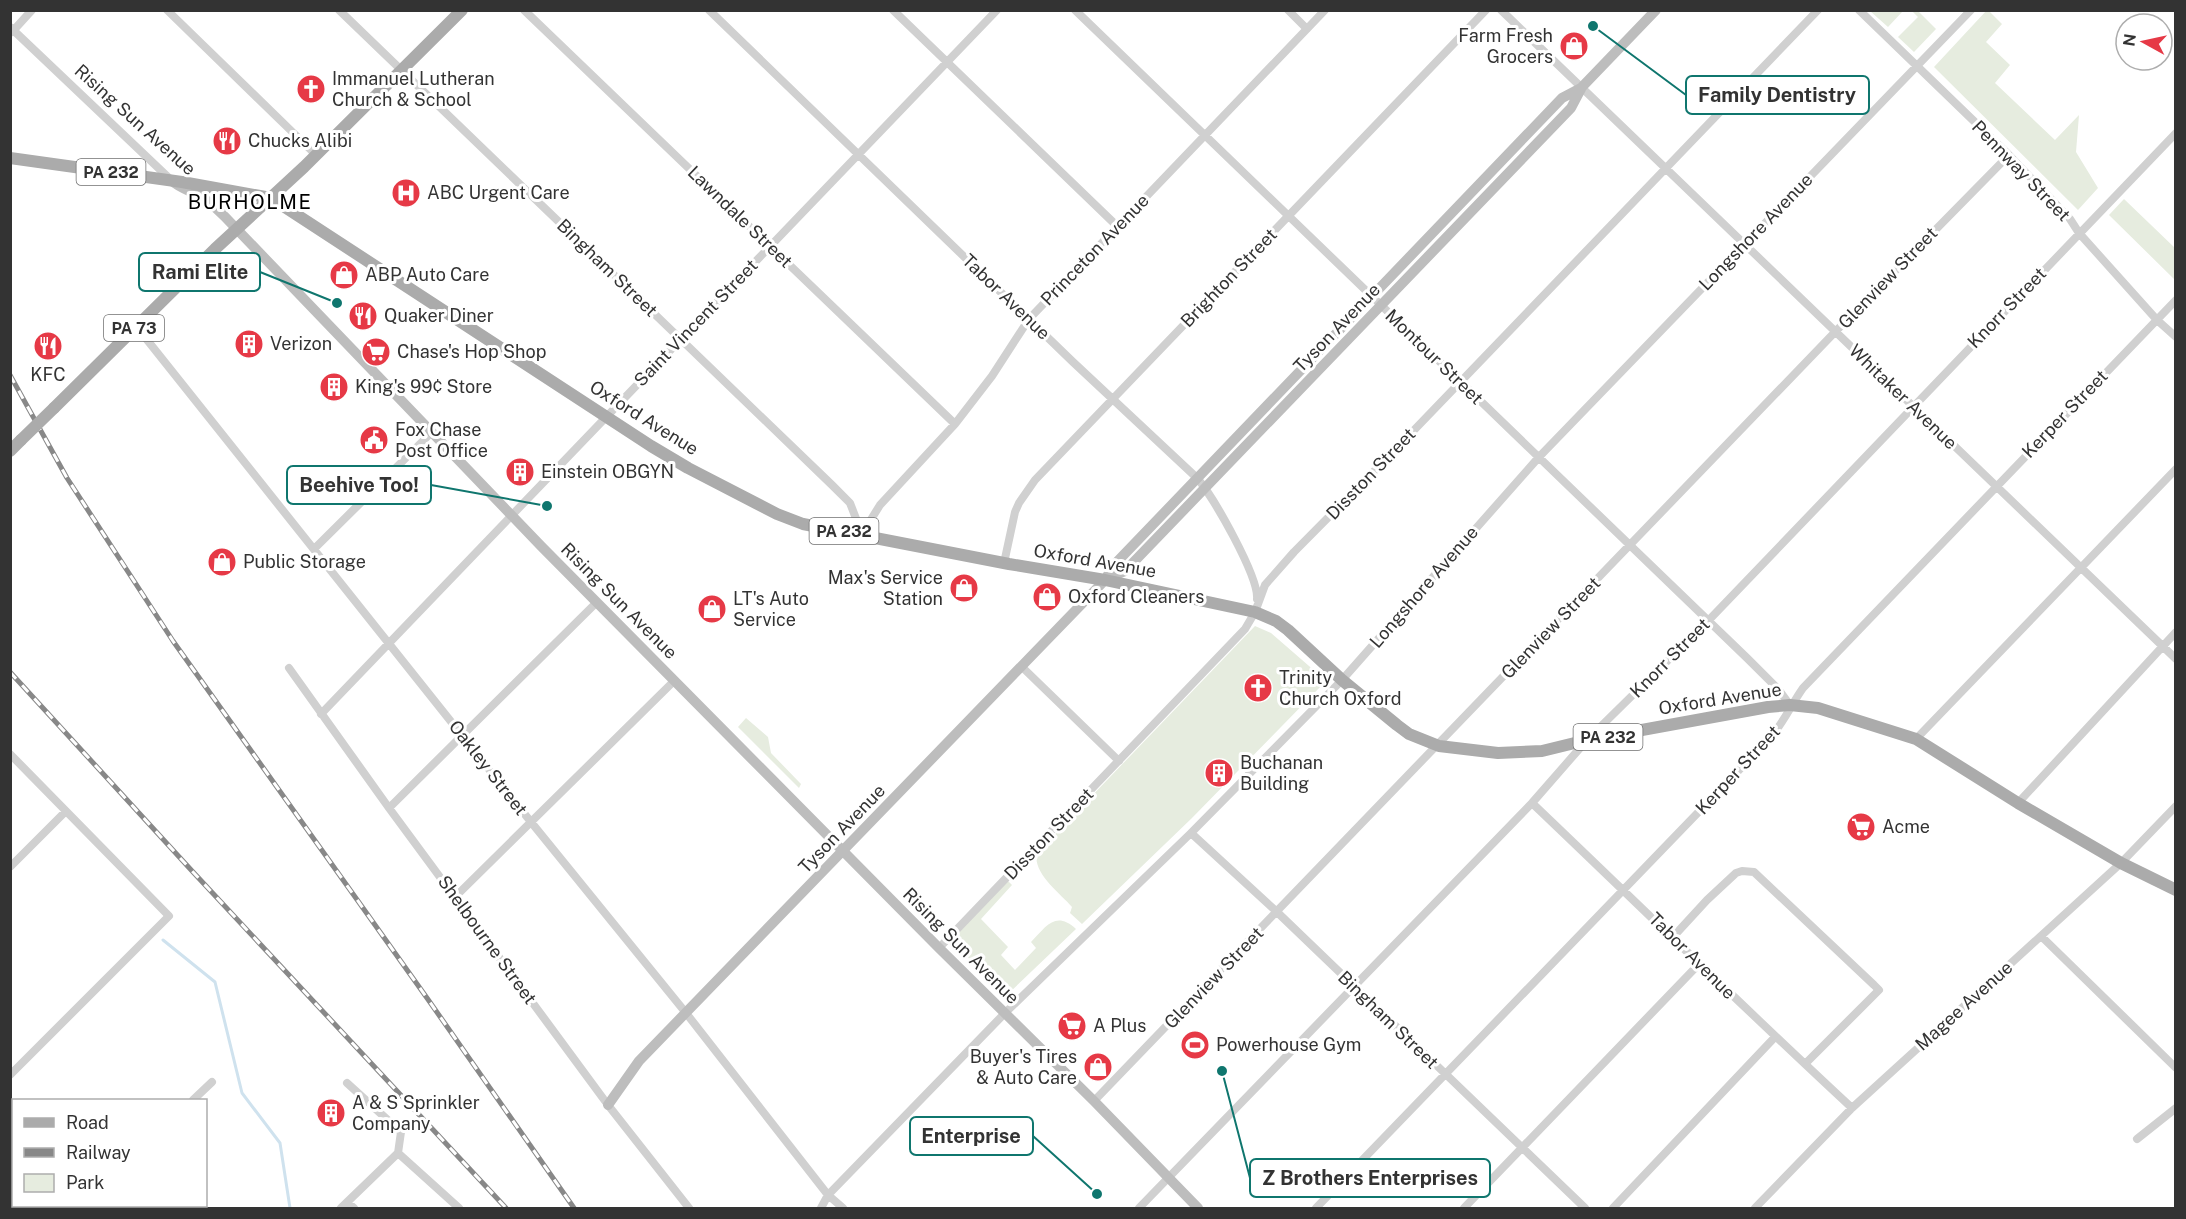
<svg xmlns="http://www.w3.org/2000/svg" width="2186" height="1219" font-family="'Public Sans',sans-serif">
<rect width="100%" height="100%" fill="#fff"/>
<!-- green -->
<path fill="#e6ecdf" d="M 1987,10 L 1989,11 L 2002,24 L 1986,42 L 2010,65 L 1995,83 L 2055,140 L 2079,115 L 2076,152 L 2098,188 L 2078,210 L 1934,67 Z
M 1870,11 L 1903,11 L 1888,27 Z
M 1912,11 L 1918,11 L 1936,29 L 1914,52 L 1898,37 L 1918,17 Z
M 2124,199 L 2175,248 L 2175,280 L 2109,215 Z
M 1255,626 L 1271,633 L 1324,679 L 1324,683 L 1192,818 L 1082,924 L 1070,913 L 1072,907 C 1060,893 1032,873 1037,853 Z
M 746,718 L 768,737 L 771,753 L 801,784 L 799,788 L 738,727 Z
M 1008,881 L 1012,885 L 981,919 L 1008,947 L 1001,955 L 1015,970 L 1036,948 L 1031,942 C 1046,927 1055,910 1076,929 L 1008,994 L 1004,995 L 951,940 Z"/>
<g fill="none" stroke-linecap="round" stroke-linejoin="round">
<!-- stream -->
<path stroke="#cfe2ee" stroke-width="3" d="M 163,940 L 215,982 L 242,1093 L 280,1143 L 290,1208"/>
<!-- street -->
<path stroke="#d0d0d0" stroke-width="8" d="M 167,10 L 316,155
M 339,10 L 832,485 L 850,503 L 862,534
M 524,10 L 955,424
M 709,10 L 1073,362 L 1197,478 C 1213,496 1259,577 1257,599
M 893,10 L 1117,226
M 1075,10 L 1747,658 L 1779,690 L 1790,705
M 1288,10 L 1307,29
M 1501,10 L 2176,659
M 1859,10 L 2009,155 L 2070,219 L 2079,233 L 2157,320 L 2176,337
M 10,27 L 170,179
M 12,32 L 32,10
M 136,326 L 531,822 L 686,1013 L 828,1195 L 843,1208
M 862,534 L 880,505 L 955,424 L 992,376 L 1029,319 L 1325,10
M 314,549 L 432,432
M 1004,563 L 1015,512 L 1019,503 L 1035,480 L 1486,10
M 1021,666 L 1119,761
M 289,668 L 389,808 L 608,1105 L 689,1208
M 321,714 L 997,10
M 1916,739 L 2176,469
M 10,754 L 169,916 L 10,1075
M 1532,803 C 1639,905 1744,1008 1852,1108
M 2018,803 L 2176,632
M 389,808 L 597,602
M 1191,833 L 1277,912 L 1585,1208
M 10,867 L 66,811
M 455,897 L 674,681
M 2041,936 L 2176,1068
M 1673,937 L 1707,900 L 1736,873 L 1742,871 L 1754,872 L 1874,985 L 1879,990 L 1805,1064
M 939,948 L 1245,629 L 1255,612 L 1265,585 L 1294,552 L 1392,453 L 1818,10
M 193,1100 L 212,1082
M 1094,1101 L 1835,332 L 2009,155
M 2137,1139 L 2176,1108
M 398,1153 L 459,1208
M 10,1155 L 14,1158
M 347,1202 L 354,1208
M 59,1206 L 62,1208
M 83,1208 L 86,1206
M 341,1208 L 398,1153 L 401,1132 L 347,1083
M 821,1208 L 828,1195 L 1005,1013 L 1191,833 L 1342,680 L 1539,457 L 1971,10
M 1139,1208 L 1532,803 L 1587,740 L 1708,621 L 2176,133
M 1316,1208 L 1770,738 C 1784,722 1791,705 1803,688 L 2176,300
M 1464,1208 L 1699,964
M 1613,1208 L 1775,1037
M 1755,1208 L 1852,1108 L 2121,863 L 2176,806"/>
<!-- secondary -->
<path stroke="#bdbdbd" stroke-width="10" d="M 172,181 C 180,188 188,190 198,195 C 210,201 219,211 228,220 L 541,546 L 939,948 L 1094,1101 L 1198,1208
M 1105,579 L 1125,571 L 1571,108 L 1581,89
M 608,1105 L 639,1061 L 1105,580 L 1113,566 L 1562,98 L 1581,88 L 1656,10"/>
<!-- primary -->
<path stroke="#ababab" stroke-width="12" d="M 10,158 L 182,182 L 271,198 L 651,446 L 688,468 L 777,514 L 803,524 L 1009,564 L 1105,580 L 1255,612 L 1276,621 L 1288,630 L 1342,680 L 1397,725 L 1409,734 L 1439,746 L 1498,753 L 1542,751 L 1587,740 L 1768,707 L 1790,705 L 1818,708 L 1916,739 L 2018,803 L 2121,863 L 2176,890
M 54,408 L 215,249 L 304,167 L 462,10
M 10,451 L 21,440"/>
<!-- rail casing -->
<g stroke="#888" stroke-width="5">
<path id="rail" d="M 10,375 L 67,478 L 173,641 L 427,998 L 574,1208
M 10,672 L 193,872 L 506,1208"/>
</g>
<!-- rail -->
<use href="#rail" stroke="#fff" stroke-width="3" stroke-dasharray="9" stroke-linecap="butt"/>
<!-- primary-bridge -->
<path stroke="#ababab" stroke-width="12" d="M 21,440 L 54,408"/>
</g>
<!-- icons -->
<defs>
<g id="shop-disc" transform="scale(1.5)"><circle r="9.5" fill="#e63946" stroke="#fff"/><path d="M-5-2.5h2.3a2.7 3.5 0 0 1 5.4 0H5L5.5 6h-11ZM-1.5-2.5h3a1.5 2.3 0 0 0-3 0Z" fill="#fff"/></g>
<g id="church-disc" transform="scale(1.5)"><circle r="9.5" fill="#e63946" stroke="#fff"/><path d="M-1.2-6h2.4v3.5h3.3v2.4h-3.3V6h-2.4V-.1h-3.3v-2.4h3.3Z" fill="#fff"/></g>
<g id="restaurant-disc" transform="scale(1.5)"><circle r="9.5" fill="#e63946" stroke="#fff"/><path d="M-5-6h1v4h1v-4h1v4h1v-4h1v5L-1.5 .5V6h-2V.5L-5-1ZM5-6V6H3V1.5H1.5Q1.5-4 5-6Z" fill="#fff"/></g>
<g id="hospital-disc" transform="scale(1.5)"><circle r="9.5" fill="#e63946" stroke="#fff"/><path d="M-5-5h3v3.5h4V-5h3V5h-3V1.5h-4V5h-3Z" fill="#fff"/></g>
<g id="building-disc" transform="scale(1.5)"><circle r="9.5" fill="#e63946" stroke="#fff"/><path d="M-4-6H4V6H1V3H-1V6H-4ZM-2.5-4.3h1.7v1.8h-1.7ZM.8-4.3h1.7v1.8H.8ZM-2.5-1h1.7V.8h-1.7ZM.8-1h1.7V.8H.8Z" fill="#fff"/></g>
<g id="supermarket-disc" transform="scale(1.5)"><circle r="9.5" fill="#e63946" stroke="#fff"/><path d="M-6-5.5h2.5l.6 2H6L4.5 2H-2.5L-4.4-4H-6ZM-1.5 3.2a1.3 1.3 0 1 0 .1 0ZM3 3.2a1.3 1.3 0 1 0 .1 0Z" fill="#fff"/></g>
<g id="civic-disc" transform="scale(1.5)"><circle r="9.5" fill="#e63946" stroke="#fff"/><path d="M-.6-6.5H3V-4.5H.6V-3L4-1V1h2V6H-6V1h2V-1L-.6-3ZM-1.2 2.5V6h2.4V2.5Z" fill="#fff"/></g>
<g id="stadium-disc" transform="scale(1.5)"><circle r="9.5" fill="#e63946" stroke="#fff"/><path d="M0-5a6.5 5 0 1 0 0 10a6.5 5 0 1 0 0-10ZM-3.5-1.8h7v3.6h-7Z" fill="#fff"/></g>
</defs>
<g fill-rule="evenodd">
<use href="#shop-disc" x="1574" y="46"/>
<use href="#church-disc" x="311" y="89"/>
<use href="#restaurant-disc" x="227" y="141"/>
<use href="#hospital-disc" x="406" y="193"/>
<use href="#shop-disc" x="344" y="275"/>
<use href="#restaurant-disc" x="363" y="316"/>
<use href="#building-disc" x="249" y="344"/>
<use href="#restaurant-disc" x="48" y="346"/>
<use href="#supermarket-disc" x="376" y="352"/>
<use href="#building-disc" x="334" y="387"/>
<use href="#civic-disc" x="374" y="440"/>
<use href="#building-disc" x="520" y="472"/>
<use href="#shop-disc" x="222" y="562"/>
<use href="#shop-disc" x="964" y="588"/>
<use href="#shop-disc" x="1047" y="597"/>
<use href="#shop-disc" x="712" y="609"/>
<use href="#church-disc" x="1258" y="688"/>
<use href="#building-disc" x="1219" y="773"/>
<use href="#supermarket-disc" x="1861" y="827"/>
<use href="#supermarket-disc" x="1072" y="1026"/>
<use href="#stadium-disc" x="1195" y="1045"/>
<use href="#shop-disc" x="1098" y="1067"/>
<use href="#building-disc" x="331" y="1113"/>
</g>
<g text-anchor="middle" stroke-width="6" stroke-linejoin="round" paint-order="stroke">
<!-- shield labels -->
<g fill="#fff" stroke="#707070" stroke-width="1.5">
<rect x="76.5" y="159" width="69" height="26" rx="4.5"/>
<rect x="104" y="315" width="60" height="26" rx="4.5"/>
<rect x="809.5" y="518" width="69" height="26" rx="4.5"/>
<rect x="1573.5" y="724" width="69" height="26" rx="4.5"/>
</g>
<g font-size="16" font-weight="bold" fill="#333">
<text x="111" y="178">PA 232</text>
<text x="134" y="334">PA 73</text>
<text x="844" y="537">PA 232</text>
<text x="1608" y="743">PA 232</text>
</g>
<!-- poi labels -->
<g font-size="18" fill="#333" stroke="#fff" text-anchor="start">
<text x="1553" y="42" text-anchor="end">Farm Fresh<tspan x="1553" dy="21">Grocers</tspan></text>
<text x="332" y="85">Immanuel Lutheran<tspan x="332" dy="21">Church &amp; School</tspan></text>
<text x="248" y="147">Chucks Alibi</text>
<text x="427" y="199">ABC Urgent Care</text>
<text x="365" y="281">ABP Auto Care</text>
<text x="384" y="322">Quaker Diner</text>
<text x="270" y="350">Verizon</text>
<text x="397" y="358">Chase's Hop Shop</text>
<text x="48" y="381" text-anchor="middle">KFC</text>
<text x="355" y="393">King's 99¢ Store</text>
<text x="395" y="436">Fox Chase<tspan x="395" dy="21">Post Office</tspan></text>
<text x="541" y="478">Einstein OBGYN</text>
<text x="243" y="568">Public Storage</text>
<text x="943" y="584" text-anchor="end">Max's Service<tspan x="943" dy="21">Station</tspan></text>
<text x="1068" y="603">Oxford Cleaners</text>
<text x="733" y="605">LT's Auto<tspan x="733" dy="21">Service</tspan></text>
<text x="1279" y="684">Trinity<tspan x="1279" dy="21">Church Oxford</tspan></text>
<text x="1240" y="769">Buchanan<tspan x="1240" dy="21">Building</tspan></text>
<text x="1882" y="833">Acme</text>
<text x="1093" y="1032">A Plus</text>
<text x="1216" y="1051">Powerhouse Gym</text>
<text x="1077" y="1063" text-anchor="end">Buyer's Tires<tspan x="1077" dy="21">&amp; Auto Care</tspan></text>
<text x="352" y="1109">A &amp; S Sprinkler<tspan x="352" dy="21">Company</tspan></text>
</g>
<!-- street labels -->
<g font-size="18" fill="#333" stroke="#fff">
<text transform="translate(135 120) rotate(42)" y="6">Rising Sun Avenue</text>
<text transform="translate(2021 171) rotate(46)" y="6">Pennway Street</text>
<text transform="translate(740 217) rotate(44)" y="6">Lawndale Street</text>
<text transform="translate(1756 232) rotate(-46)" y="6">Longshore Avenue</text>
<text transform="translate(1095 250) rotate(-46)" y="6">Princeton Avenue</text>
<text transform="translate(607 268) rotate(44)" y="6">Bingham Street</text>
<text transform="translate(1229 278) rotate(-46)" y="6">Brighton Street</text>
<text transform="translate(1888 278) rotate(-46)" y="6">Glenview Street</text>
<text transform="translate(1006 297) rotate(44)" y="6">Tabor Avenue</text>
<text transform="translate(2007 308) rotate(-46)" y="6">Knorr Street</text>
<text transform="translate(696 323) rotate(-46)" y="6">Saint Vincent Street</text>
<text transform="translate(1337 328) rotate(-46)" y="6">Tyson Avenue</text>
<text transform="translate(1434 357) rotate(44)" y="6">Montour Street</text>
<text transform="translate(1903 397) rotate(44)" y="6">Whitaker Avenue</text>
<text transform="translate(2065 414) rotate(-46)" y="6">Kerper Street</text>
<text transform="translate(644 418) rotate(32)" y="6">Oxford Avenue</text>
<text transform="translate(1371 474) rotate(-46)" y="6">Disston Street</text>
<text transform="translate(1095 561) rotate(10)" y="6">Oxford Avenue</text>
<text transform="translate(1424 587) rotate(-49)" y="6">Longshore Avenue</text>
<text transform="translate(619 601) rotate(45)" y="6">Rising Sun Avenue</text>
<text transform="translate(1551 628) rotate(-46)" y="6">Glenview Street</text>
<text transform="translate(1670 658) rotate(-45)" y="6">Knorr Street</text>
<text transform="translate(1720 699) rotate(-9)" y="6">Oxford Avenue</text>
<text transform="translate(488 768) rotate(52)" y="6">Oakley Street</text>
<text transform="translate(1738 770) rotate(-47)" y="6">Kerper Street</text>
<text transform="translate(842 829) rotate(-46)" y="6">Tyson Avenue</text>
<text transform="translate(1049 834) rotate(-46)" y="6">Disston Street</text>
<text transform="translate(487 940) rotate(54)" y="6">Shelbourne Street</text>
<text transform="translate(961 946) rotate(45)" y="6">Rising Sun Avenue</text>
<text transform="translate(1692 956) rotate(45)" y="6">Tabor Avenue</text>
<text transform="translate(1214 978) rotate(-46)" y="6">Glenview Street</text>
<text transform="translate(1964 1006) rotate(-42)" y="6">Magee Avenue</text>
<text transform="translate(1388 1020) rotate(44)" y="6">Bingham Street</text>
</g>
<!-- neighbourhood labels -->
<g font-size="20" letter-spacing="1.5" fill="#000" stroke="#fff">
<text x="250" y="209">BURHOLME</text>
</g>
</g>
<!-- callouts -->
<path fill="none" stroke="#0f766e" stroke-width="2" d="M1593 26L1686 95M337 303L260 272M547 506L431 485M1097 1194L1033 1136M1222 1071L1250 1178"/>
<g fill="#0f766e" stroke="#fff" stroke-width="2">
<circle cx="1593" cy="26" r="6"/>
<circle cx="337" cy="303" r="6"/>
<circle cx="547" cy="506" r="6"/>
<circle cx="1097" cy="1194" r="6"/>
<circle cx="1222" cy="1071" r="6"/>
</g>
<g fill="#fff" stroke="#0f766e" stroke-width="2">
<rect x="1686" y="76" width="183" height="38" rx="6"/>
<rect x="139" y="253" width="121" height="38" rx="6"/>
<rect x="287" y="466" width="144" height="38" rx="6"/>
<rect x="910" y="1117" width="123" height="38" rx="6"/>
<rect x="1250" y="1159" width="240" height="38" rx="6"/>
</g>
<g font-size="20" text-anchor="middle" font-weight="bold" fill="#333">
<text x="1777" y="102">Family Dentistry</text>
<text x="200" y="279">Rami Elite</text>
<text x="359" y="492">Beehive Too!</text>
<text x="971" y="1143">Enterprise</text>
<text x="1370" y="1185">Z Brothers Enterprises</text>
</g>
<!-- border -->
<rect width="2186" height="1219" fill="none" stroke="#333333" stroke-width="24"/>
<!-- legend -->
<rect x="12" y="1099" width="195" height="108" fill="#ffffff" stroke="#adadad" stroke-width="1.5"/>
<rect x="24" y="1118" width="30" height="9" fill="#ababab" stroke="#adadad" stroke-width="1.5"/>
<text x="66" y="1129" font-size="18" fill="#333333">Road</text>
<rect x="24" y="1148" width="30" height="9" fill="#888888" stroke="#adadad" stroke-width="1.5"/>
<text x="66" y="1159" font-size="18" fill="#333333">Railway</text>
<rect x="24" y="1174" width="30" height="18" fill="#e6ecdf" stroke="#adadad" stroke-width="1.5"/>
<text x="66" y="1189" font-size="18" fill="#333333">Park</text>
<!-- north arrow -->
<g transform="translate(2144 42) rotate(278)"><circle r="28" fill="#ffffff" stroke="#adadad" stroke-width="1.5"/>
<path d="M0-4.5L10 22L0 15L-10 22Z" fill="#e63946"/>
<text y="-9" font-size="16" font-weight="bold" text-anchor="middle" fill="#333333">N</text>
</g>
</svg>
